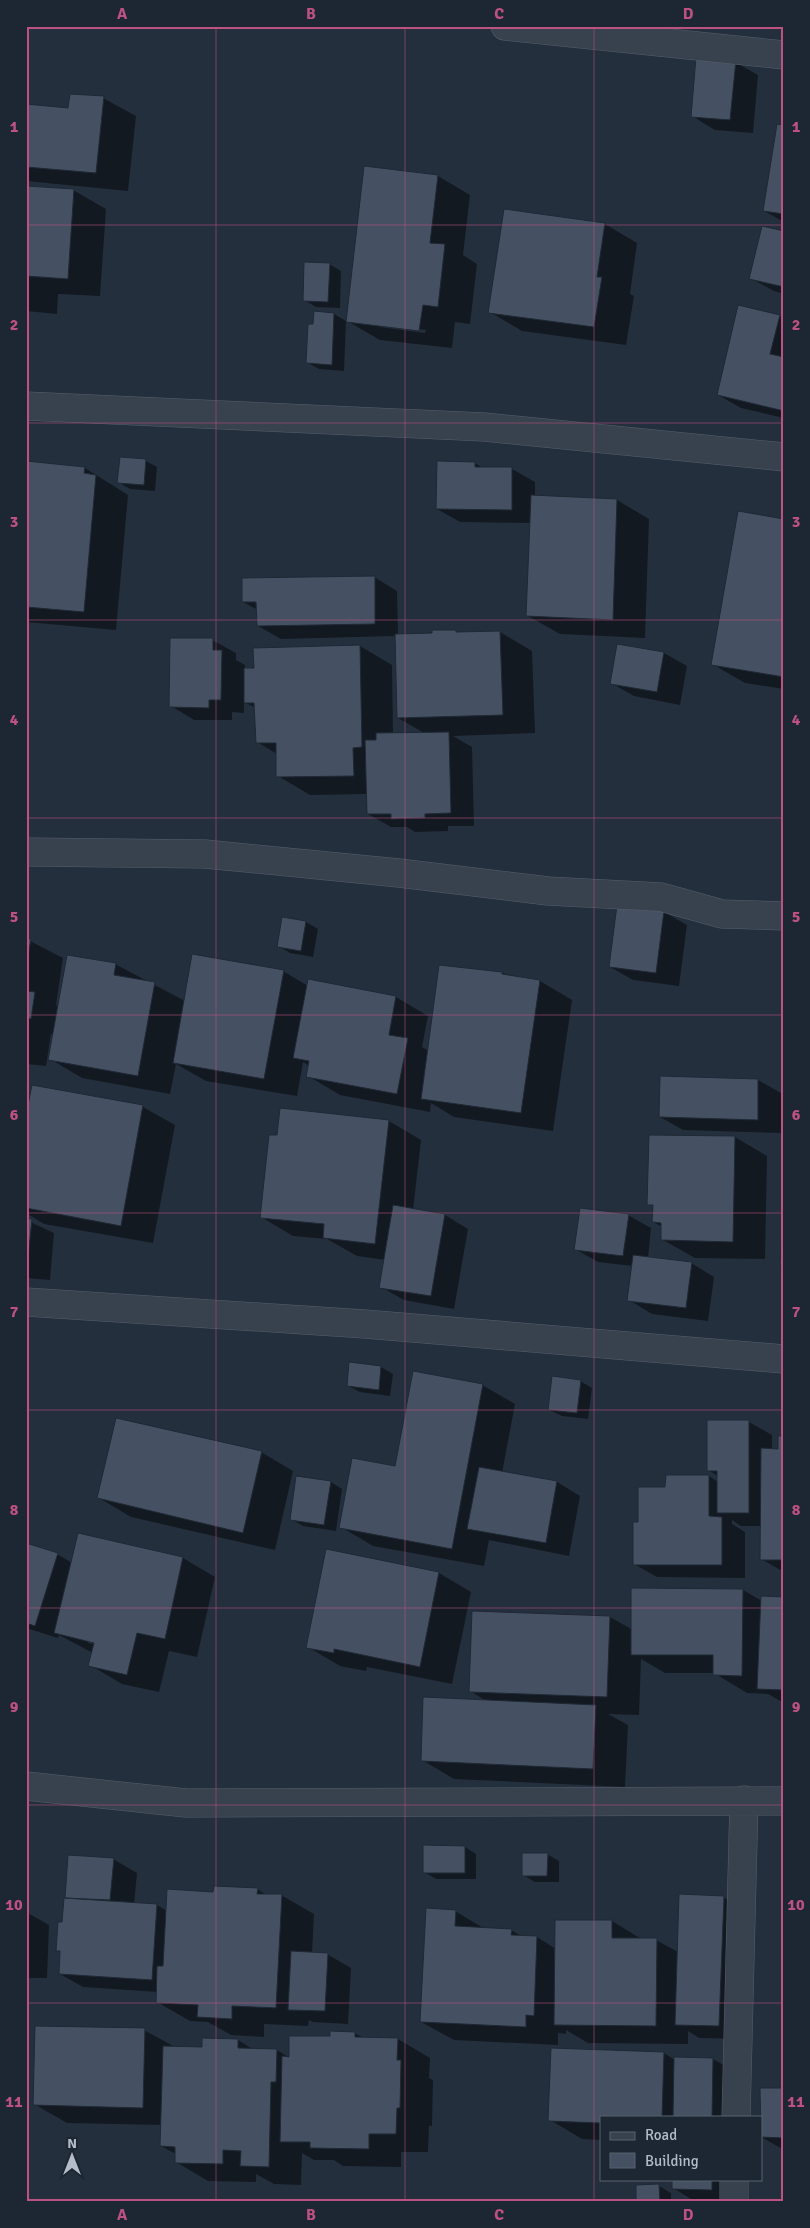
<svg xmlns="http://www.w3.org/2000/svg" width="810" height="2228" font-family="Signika,sans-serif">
<rect width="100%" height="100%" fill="#242f3e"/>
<!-- shadow -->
<path fill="#0007" fill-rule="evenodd" d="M 735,62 L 758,75 L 753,133 L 715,130 L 692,116 Z
M 103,98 L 136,116 L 128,191 L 26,181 L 26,105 L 69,109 Z
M 784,126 L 784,222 L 764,211 Z
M 438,176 L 470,195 L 463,255 L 477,264 L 470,324 L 455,322 L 452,348 L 380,340 L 347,321 ZM 380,325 L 426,330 L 425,333 L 380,327 Z
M 26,187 L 73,190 L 106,209 L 100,296 L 58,294 L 57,314 L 26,311 Z
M 505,210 L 605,224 L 637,243 L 630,294 L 634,296 L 626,345 L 522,331 L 490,312 Z
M 784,233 L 784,294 L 774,291 L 750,278 Z
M 329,264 L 341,271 L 340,308 L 316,307 L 304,300 Z
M 315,313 L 334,314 L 346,321 L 344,371 L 319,369 L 308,363 Z
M 779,316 L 784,318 L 784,418 L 741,408 L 718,395 Z
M 146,461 L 157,467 L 155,491 L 130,489 L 118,482 Z
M 26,462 L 85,468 L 128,495 L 116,630 L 26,622 Z
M 475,463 L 483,468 L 512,469 L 535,482 L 535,497 L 617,500 L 649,519 L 645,638 L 560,634 L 528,616 L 531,523 L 460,522 L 437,509 Z
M 784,520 L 784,689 L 745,683 L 712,664 Z
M 374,577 L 397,591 L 398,635 L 455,631 L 460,633 L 500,632 L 532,651 L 535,733 L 453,736 L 472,747 L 474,826 L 448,826 L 448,831 L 415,832 L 407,827 L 391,827 L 368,814 L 367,794 L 310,795 L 278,776 L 277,754 L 257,742 L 256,708 L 244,702 L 244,713 L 232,712 L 232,720 L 194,720 L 171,706 L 212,640 L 236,653 L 236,660 L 245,665 L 245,669 L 360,646 L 392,665 L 393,734 L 426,734 L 398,718 L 396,636 L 281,639 L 258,626 L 258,610 L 243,602 Z
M 664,653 L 687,666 L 680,705 L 634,696 L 611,683 Z
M 664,912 L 687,925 L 679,986 L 633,980 L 610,967 Z
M 283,918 L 306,922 L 318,929 L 313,957 L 290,953 L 278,946 Z
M 26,939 L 63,958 L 56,1005 L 59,1007 L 115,964 L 185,1001 L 283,971 L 308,986 L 396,997 L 428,1016 L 422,1047 L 429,1051 L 501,973 L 540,981 L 572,1000 L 553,1131 L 454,1117 L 431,1103 L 430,1112 L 340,1095 L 308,1076 L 309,1066 L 303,1062 L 297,1096 L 206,1081 L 176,1064 L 170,1094 L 82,1078 L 50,1059 L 54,1035 L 51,1034 L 46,1066 L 26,1064 Z
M 661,1077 L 758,1080 L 781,1093 L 781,1133 L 683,1130 L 660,1117 Z
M 33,1087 L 143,1107 L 175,1125 L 153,1243 L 44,1224 L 26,1213 L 26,1122 Z
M 281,1109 L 389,1121 L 421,1140 L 413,1210 L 445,1215 L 468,1229 L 454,1309 L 404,1300 L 381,1287 L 385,1260 L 357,1256 L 327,1239 L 293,1236 L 261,1217 L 278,1137 Z
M 735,1137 L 767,1156 L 765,1259 L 695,1258 L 663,1240 L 663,1227 L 653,1222 L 654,1207 L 649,1204 Z
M 628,1215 L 651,1228 L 648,1258 L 691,1263 L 714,1277 L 708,1321 L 652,1314 L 629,1300 L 633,1266 L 598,1262 L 575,1249 Z
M 26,1220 L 54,1233 L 50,1280 L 26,1278 Z
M 381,1367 L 393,1374 L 390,1396 L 360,1392 L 348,1386 Z
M 580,1381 L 592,1388 L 588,1419 L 562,1416 L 550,1410 Z
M 482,1385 L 515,1404 L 502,1473 L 557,1482 L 580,1496 L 569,1556 L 489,1540 L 484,1566 L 373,1546 L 341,1527 L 396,1467 Z
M 749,1422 L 772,1435 L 772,1450 L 780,1450 L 784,1437 L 784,1572 L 761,1559 L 761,1526 L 741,1526 L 732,1520 L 732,1524 L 745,1532 L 745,1578 L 657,1577 L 634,1564 L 639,1523 L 667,1488 L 709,1476 L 718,1482 L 718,1476 L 708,1470 Z
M 261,1452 L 293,1471 L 275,1550 L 131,1517 L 99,1498 Z
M 331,1482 L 342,1489 L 336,1531 L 303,1526 L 291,1519 Z
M 79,1534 L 183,1558 L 215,1577 L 197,1657 L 169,1651 L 159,1692 L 122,1684 L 90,1665 L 93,1653 L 59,1635 L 58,1638 L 26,1628 L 26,1545 L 57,1554 L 72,1563 ZM 88,1640 L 100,1645 L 88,1643 Z
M 327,1551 L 439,1573 L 471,1592 L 452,1684 L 367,1667 L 366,1671 L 340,1666 L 308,1647 Z
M 743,1590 L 762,1601 L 784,1598 L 784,1703 L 768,1694 L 747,1693 L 714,1673 L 665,1673 L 641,1659 L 639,1715 L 608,1714 L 628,1725 L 625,1787 L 454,1779 L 422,1760 L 488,1702 L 470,1691 L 610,1617 L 633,1630 Z
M 465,1847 L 476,1854 L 476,1879 L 436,1879 L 424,1872 Z
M 547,1854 L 559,1861 L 559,1882 L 535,1882 L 523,1875 Z
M 69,1856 L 113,1859 L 137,1873 L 134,1904 L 157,1905 L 167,1911 L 215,1893 L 257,1889 L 267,1895 L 281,1895 L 314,1914 L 312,1953 L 327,1954 L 351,1968 L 348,2024 L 313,2022 L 309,2020 L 308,2026 L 264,2024 L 264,2037 L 231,2035 L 208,2022 L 190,2021 L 157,2002 L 158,1992 L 83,1987 L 60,1974 L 62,1952 L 58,1950 L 64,1923 Z
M 26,1894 L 28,1895 L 28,1913 L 49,1925 L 47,1978 L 26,1978 Z
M 723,1897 L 746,1910 L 742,2039 L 699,2038 L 688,2031 L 688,2044 L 588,2043 L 566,2030 L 566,2034 L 558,2033 L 558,2045 L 454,2040 L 421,2022 L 455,1911 L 485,1929 L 511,1930 L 523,1937 L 537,1937 L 556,1949 L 612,1921 L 643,1940 L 656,1940 L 678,1952 Z
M 144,2030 L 175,2047 L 203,2048 L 238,2040 L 254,2050 L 277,2050 L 290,2058 L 331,2038 L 354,2033 L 364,2038 L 398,2039 L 430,2058 L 429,2078 L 433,2080 L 432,2126 L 429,2126 L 428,2152 L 401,2152 L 401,2167 L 343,2166 L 334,2160 L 314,2160 L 302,2153 L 301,2185 L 274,2184 L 256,2174 L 256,2182 L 208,2181 L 176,2162 L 176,2154 L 161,2146 L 162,2125 L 67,2123 L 34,2104 Z
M 664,2053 L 675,2060 L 713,2059 L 736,2072 L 735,2117 L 601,2117 L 601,2140 L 582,2139 L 550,2120 Z
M 784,2090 L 784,2150 L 761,2137 Z
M 674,2179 L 735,2179 L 734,2202 L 696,2202 L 673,2188 Z
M 637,2186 L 659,2186 L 671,2193 L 671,2202 L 638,2202 Z"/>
<!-- building -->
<path fill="#455162" stroke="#1f2835" d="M 696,57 L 736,60 L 730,120 L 691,117 Z
M 70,94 L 104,96 L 96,173 L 26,167 L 26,104 L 68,108 Z
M 777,124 L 784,125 L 784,214 L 763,211 Z
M 364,166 L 438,175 L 430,243 L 445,244 L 438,307 L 423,305 L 419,331 L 346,322 Z
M 26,186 L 74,189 L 68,279 L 26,276 Z
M 504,209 L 605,223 L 597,277 L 602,277 L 594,327 L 488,313 Z
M 762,226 L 784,231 L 784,287 L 749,279 Z
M 304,262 L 330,263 L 328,302 L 303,301 Z
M 738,305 L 780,315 L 770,354 L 784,357 L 784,411 L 717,395 Z
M 314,311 L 334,313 L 332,365 L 306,363 L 308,324 L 313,324 Z
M 120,457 L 146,459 L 144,485 L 117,483 Z
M 26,461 L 85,467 L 84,473 L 96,475 L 84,612 L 26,607 Z
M 437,461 L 475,462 L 475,467 L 512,467 L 512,510 L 436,509 Z
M 531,495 L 617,499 L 613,620 L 526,616 Z
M 738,511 L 784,519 L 784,677 L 711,665 Z
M 375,576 L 375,624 L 257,626 L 256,602 L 242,602 L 242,578 Z
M 432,630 L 456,630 L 456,632 L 500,631 L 503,715 L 397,718 L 395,634 L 432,633 Z
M 170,638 L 213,638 L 213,650 L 222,650 L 221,700 L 209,700 L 209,708 L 169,707 Z
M 617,644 L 664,652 L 657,692 L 610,684 Z
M 360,645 L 362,747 L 353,748 L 354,776 L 276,777 L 276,743 L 256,743 L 254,703 L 244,703 L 244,668 L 254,668 L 253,648 Z
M 449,732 L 451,813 L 425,814 L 425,818 L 391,819 L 391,814 L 367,814 L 365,740 L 376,740 L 376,733 Z
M 617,905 L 664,911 L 656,973 L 609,967 Z
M 282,917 L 306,921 L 301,951 L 277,947 Z
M 26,938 L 31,939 L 26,968 Z
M 192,954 L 284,970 L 264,1079 L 173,1063 Z
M 67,955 L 116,963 L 114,975 L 155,982 L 138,1076 L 48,1060 Z
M 439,965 L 502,972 L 502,974 L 540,980 L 521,1113 L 421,1099 Z
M 308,979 L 396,996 L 389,1035 L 408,1038 L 397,1094 L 306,1077 L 309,1061 L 293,1058 Z
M 26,991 L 35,992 L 31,1019 L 26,1018 Z
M 660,1076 L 758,1079 L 758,1120 L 659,1117 Z
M 32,1085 L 143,1105 L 121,1226 L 26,1208 L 26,1115 Z
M 280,1108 L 389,1120 L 375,1244 L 323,1238 L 324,1224 L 260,1218 L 269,1135 L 277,1135 Z
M 649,1135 L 735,1136 L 733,1242 L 661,1240 L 661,1223 L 652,1222 L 653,1205 L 647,1205 Z
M 393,1205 L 445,1214 L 431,1296 L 379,1288 Z
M 784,1206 L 784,1264 L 780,1264 Z
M 580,1208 L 629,1214 L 623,1256 L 574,1250 Z
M 26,1218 L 32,1219 L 27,1268 L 26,1268 Z
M 633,1255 L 692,1262 L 686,1308 L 627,1301 Z
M 349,1362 L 381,1366 L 379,1390 L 347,1386 Z
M 413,1371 L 483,1384 L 452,1549 L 339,1528 L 352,1458 L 395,1466 Z
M 552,1376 L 581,1380 L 577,1413 L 548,1410 Z
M 116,1418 L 262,1451 L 243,1533 L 97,1498 Z
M 707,1420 L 749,1420 L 749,1513 L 717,1513 L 717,1471 L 707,1471 Z
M 778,1436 L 784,1436 L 784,1560 L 760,1560 L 761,1448 L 778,1449 Z
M 479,1467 L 557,1481 L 546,1543 L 467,1529 Z
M 666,1475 L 709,1475 L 709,1516 L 722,1517 L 722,1565 L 633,1565 L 633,1522 L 638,1522 L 638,1487 L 665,1487 Z
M 296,1476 L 331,1481 L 324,1525 L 290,1520 Z
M 78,1533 L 183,1557 L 165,1639 L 137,1633 L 127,1675 L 88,1666 L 94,1643 L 54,1633 Z
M 26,1543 L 58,1553 L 35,1626 L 26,1623 Z
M 326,1549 L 439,1572 L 420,1667 L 334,1649 L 334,1653 L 306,1648 Z
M 631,1588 L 743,1589 L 742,1676 L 713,1675 L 713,1655 L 631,1655 Z
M 761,1596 L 784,1597 L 784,1690 L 757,1689 Z
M 472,1611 L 610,1616 L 607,1697 L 469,1692 Z
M 423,1697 L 596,1705 L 593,1769 L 421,1761 Z
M 423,1845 L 465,1846 L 465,1873 L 423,1873 Z
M 522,1853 L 548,1853 L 547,1876 L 522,1876 Z
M 68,1855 L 114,1858 L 110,1900 L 65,1898 Z
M 214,1886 L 258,1888 L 257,1894 L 282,1894 L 276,2008 L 232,2006 L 232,2019 L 197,2017 L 198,2005 L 156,2003 L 157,1966 L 163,1966 L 167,1889 L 213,1892 Z
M 679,1894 L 724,1896 L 719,2026 L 675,2025 Z
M 64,1898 L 157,1904 L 152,1980 L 59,1974 L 60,1951 L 56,1951 L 58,1922 L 62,1922 Z
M 426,1908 L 456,1910 L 455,1926 L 512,1929 L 511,1935 L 537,1936 L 534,2016 L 526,2015 L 526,2027 L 420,2022 Z
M 555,1920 L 612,1920 L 612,1938 L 657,1938 L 656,2026 L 554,2025 Z
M 291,1951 L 328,1953 L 325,2011 L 288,2010 Z
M 35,2026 L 145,2028 L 143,2108 L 33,2105 Z
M 330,2031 L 355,2032 L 355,2037 L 398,2038 L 397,2060 L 401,2060 L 400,2108 L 397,2108 L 396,2134 L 369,2134 L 369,2149 L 310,2148 L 310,2142 L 280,2142 L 282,2056 L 289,2057 L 289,2036 L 330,2036 Z
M 202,2038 L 238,2039 L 238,2048 L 277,2049 L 276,2082 L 271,2082 L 269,2167 L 240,2166 L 241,2151 L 223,2150 L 223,2164 L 175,2163 L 175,2147 L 160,2146 L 163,2046 L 202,2047 Z
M 551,2048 L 664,2052 L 662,2117 L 601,2117 L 601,2123 L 548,2121 Z
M 674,2057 L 713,2058 L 712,2117 L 673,2117 Z
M 760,2088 L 784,2088 L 784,2138 L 761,2137 Z
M 672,2179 L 712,2179 L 712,2190 L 672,2189 Z
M 659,2184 L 660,2202 L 636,2202 L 636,2185 Z"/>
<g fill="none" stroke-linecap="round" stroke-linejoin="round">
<!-- minor casing -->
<g stroke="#565f6c" stroke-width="29">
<path id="minor" d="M 505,26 L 784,55
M 26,406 L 484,427 L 784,457
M 26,852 L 205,854 L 399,873 L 548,891 L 661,897 L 722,914 L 784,916
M 26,1302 L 365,1324 L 784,1359
M 26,1786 L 186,1803 L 784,1801
M 736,2117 L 744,1800
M 734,2202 L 734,2179"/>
</g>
<!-- minor -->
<use href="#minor" stroke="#38414e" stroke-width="28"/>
</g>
<!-- grid -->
<path fill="none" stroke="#bd5182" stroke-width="1" stroke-opacity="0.55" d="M 216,26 L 216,2202M 405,26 L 405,2202M 594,26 L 594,2202M 26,225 L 784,225M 26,423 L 784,423M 26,620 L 784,620M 26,818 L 784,818M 26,1015 L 784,1015M 26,1213 L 784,1213M 26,1410 L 784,1410M 26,1608 L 784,1608M 26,1805 L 784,1805M 26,2003 L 784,2003"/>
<!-- border -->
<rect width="810" height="2228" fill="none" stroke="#1d2633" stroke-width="55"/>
<!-- legend -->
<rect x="600" y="2116" width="162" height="65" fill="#1d2633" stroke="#59626f"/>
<rect x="610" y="2132" width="25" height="8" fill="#38414e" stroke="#59626f"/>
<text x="645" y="2140" font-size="15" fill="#b4bcc9">Road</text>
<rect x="610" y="2153" width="25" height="15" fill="#455162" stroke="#59626f"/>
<text x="645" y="2166" font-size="15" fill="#b4bcc9">Building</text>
<!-- north arrow -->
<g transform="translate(72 2156)" stroke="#1d2633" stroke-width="4" paint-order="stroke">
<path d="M0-4L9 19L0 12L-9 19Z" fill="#b4bcc9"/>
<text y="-8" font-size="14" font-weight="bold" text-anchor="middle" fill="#b4bcc9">N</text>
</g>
<rect x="28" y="28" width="754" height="2172" fill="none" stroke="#bd5182" stroke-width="2"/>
<g font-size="16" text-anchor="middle" font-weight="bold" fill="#bd5182">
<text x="122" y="19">A</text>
<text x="311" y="19">B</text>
<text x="499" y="19">C</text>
<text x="688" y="19">D</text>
<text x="14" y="132">1</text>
<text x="796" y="132">1</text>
<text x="14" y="330">2</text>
<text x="796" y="330">2</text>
<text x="14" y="527">3</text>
<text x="796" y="527">3</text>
<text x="14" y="725">4</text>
<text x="796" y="725">4</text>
<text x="14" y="922">5</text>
<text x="796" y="922">5</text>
<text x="14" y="1120">6</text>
<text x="796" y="1120">6</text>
<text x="14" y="1317">7</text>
<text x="796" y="1317">7</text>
<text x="14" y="1515">8</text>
<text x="796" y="1515">8</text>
<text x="14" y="1712">9</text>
<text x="796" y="1712">9</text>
<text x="14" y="1910">10</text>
<text x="796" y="1910">10</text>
<text x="14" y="2107">11</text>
<text x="796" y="2107">11</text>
<text x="122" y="2220">A</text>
<text x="311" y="2220">B</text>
<text x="499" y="2220">C</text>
<text x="688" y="2220">D</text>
</g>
</svg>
